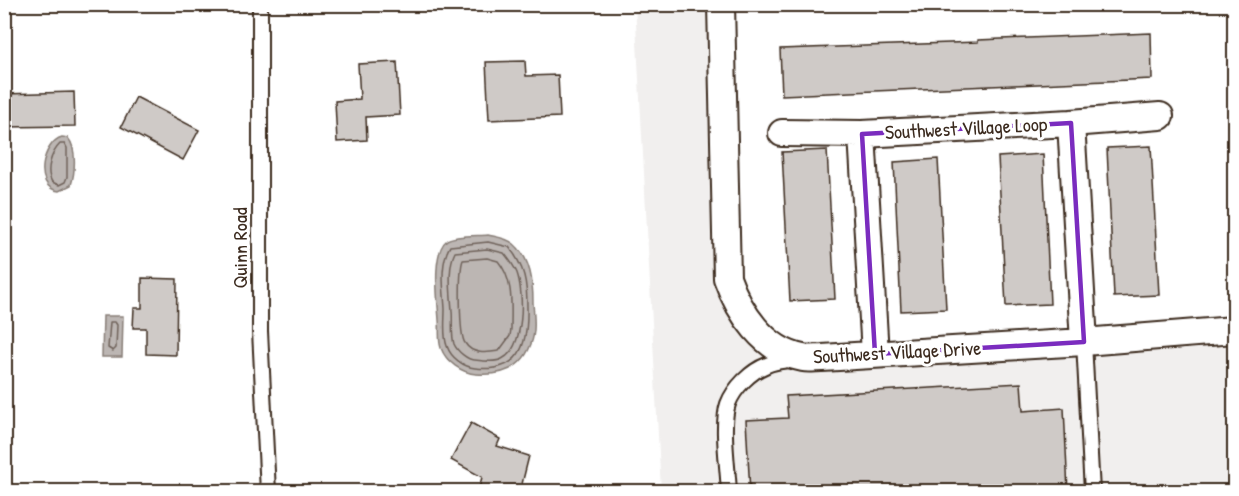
<svg xmlns="http://www.w3.org/2000/svg" width="1239" height="496" font-family="'Patrick Hand',sans-serif">
<rect width="100%" height="100%" fill="#fff"/>
<filter id="ink" filterUnits="userSpaceOnUse"><feTurbulence type="fractalNoise" baseFrequency=".0167" numOctaves="2"/><feDisplacementMap in="SourceGraphic" scale="12" xChannelSelector="R" yChannelSelector="G"/><feConvolveMatrix kernelMatrix="1 2 1 2 8 2 1 2 1" color-interpolation-filters="sRGB"/></filter>
<g filter="url(#ink)">
<!-- built -->
<path fill="#f1efee" d="M 635,5 L 721,5 L 727,278 L 778,347 L 1234,330 L 1234,491 L 661,491 Z"/>
<!-- water -->
<path fill="#bcb6b3" stroke="#887e77" stroke-width="1.5" d="M 62,137 L 68,138 C 77,148 75,173 71,185 L 59,191 C 32,187 43,142 62,137 Z
M 488,235 C 497,237 507,238 514,244 C 531,259 533,282 533,303 C 534,316 536,332 531,344 C 522,369 500,376 476,374 C 462,373 446,362 441,348 C 438,340 440,329 439,320 C 438,302 431,252 447,240 C 455,235 478,236 488,235 Z
M 103,316 L 123,316 L 122,357 L 102,357 Z"/>
<g fill="none" stroke-linecap="round" stroke-linejoin="round">
<!-- shore -->
<path stroke="#6f625a" stroke-width="1.5" d="M 60,144 L 65,144 L 67,148 L 67,177 L 65,182 L 59,185 L 52,182 C 45,171 51,153 60,144 Z
M 488,242 L 509,247 C 525,267 527,283 527,307 C 528,346 520,373 475,368 C 464,367 451,358 447,346 C 443,336 445,321 445,309 C 444,290 439,264 450,246 Z
M 487,249 L 504,253 C 509,259 514,266 517,273 C 524,293 525,348 502,359 C 495,363 483,361 475,360 C 467,360 457,351 454,344 C 451,334 453,321 452,311 C 451,293 447,268 455,252 Z
M 487,258 L 498,261 C 514,280 511,305 511,329 L 510,336 L 499,351 C 487,353 472,355 465,343 C 459,336 459,270 463,260 Z
M 110,322 L 115,322 L 117,325 L 116,348 L 113,351 L 108,348 Z"/>
</g>
<!-- building -->
<path fill="#cfcac7" stroke="#3b2a1e" stroke-width="1.5" d="M 1151,33 L 1152,79 L 782,95 L 780,49 L 978,42 L 978,40 Z
M 525,61 L 526,76 L 558,75 L 560,117 L 489,120 L 486,62 Z
M 397,62 L 400,115 L 366,117 L 367,140 L 337,142 L 335,101 L 360,99 L 358,64 Z
M 74,92 L 75,126 L 4,127 L 4,94 Z
M 136,97 L 199,130 L 183,160 L 121,127 Z
M 1151,146 L 1159,295 L 1114,297 L 1107,148 Z
M 827,150 L 835,299 L 790,301 L 782,152 Z
M 1043,154 L 1050,304 L 1006,306 L 998,157 Z
M 938,159 L 946,309 L 901,311 L 894,162 Z
M 142,278 L 177,279 L 176,355 L 146,354 L 146,328 L 133,328 L 134,308 L 142,308 Z
M 1021,383 L 1023,411 L 1064,408 L 1068,492 L 750,492 L 746,420 L 788,418 L 786,396 Z
M 471,423 L 500,439 L 497,446 L 529,456 L 520,492 L 478,492 L 482,477 L 451,460 Z"/>
<g fill="none" stroke-linecap="round" stroke-linejoin="round">
<!-- lane casing -->
<g stroke="#3b2a1e" stroke-width="18">
<path id="lane" d="M 260,4 L 260,331 L 268,492
M 1084,342 L 1092,492
M 729,492 C 728,469 721,424 728,404 C 734,388 751,371 767,365 C 775,361 785,361 794,359"/>
</g>
<!-- street casing -->
<g stroke="#3b2a1e" stroke-width="30">
<path id="street" d="M 721,4 L 727,278 C 739,312 764,351 803,358 C 808,359 816,358 822,358 L 1084,342 L 1234,330
M 1071,123 L 1160,116
M 782,133 L 862,134
M 875,354 L 862,134 L 1071,123 L 1084,342"/>
</g>
<!-- lane -->
<use href="#lane" stroke="#fff" stroke-width="14"/>
<!-- street -->
<use href="#street" stroke="#fff" stroke-width="26"/>
</g>
</g>
<!-- marked area -->
<path fill="none" stroke="#7b2cbf" stroke-width="4.5" stroke-linejoin="round" d="M 1071,123 L 1084,342 L 875,354 L 862,134 Z"/>
<g text-anchor="middle" stroke-width="6" stroke-linejoin="round" paint-order="stroke">
<!-- street labels -->
<g font-size="20" fill="#3b2a1e" stroke="#fff">
<text transform="translate(966 128) rotate(-3)" y="7">Southwest Village Loop</text>
<text transform="translate(240 248) rotate(-90)" y="7">Quinn Road</text>
<text transform="translate(897 352) rotate(-3)" y="7">Southwest Village Drive</text>
</g>
</g>
<!-- margin -->
<rect width="1239" height="496" fill="none" stroke="#fff" stroke-width="24"/>
<rect x="12" y="12" width="1215" height="472" fill="none" stroke="#3b2a1e" stroke-width="2" filter="url(#ink)"/>
</svg>
